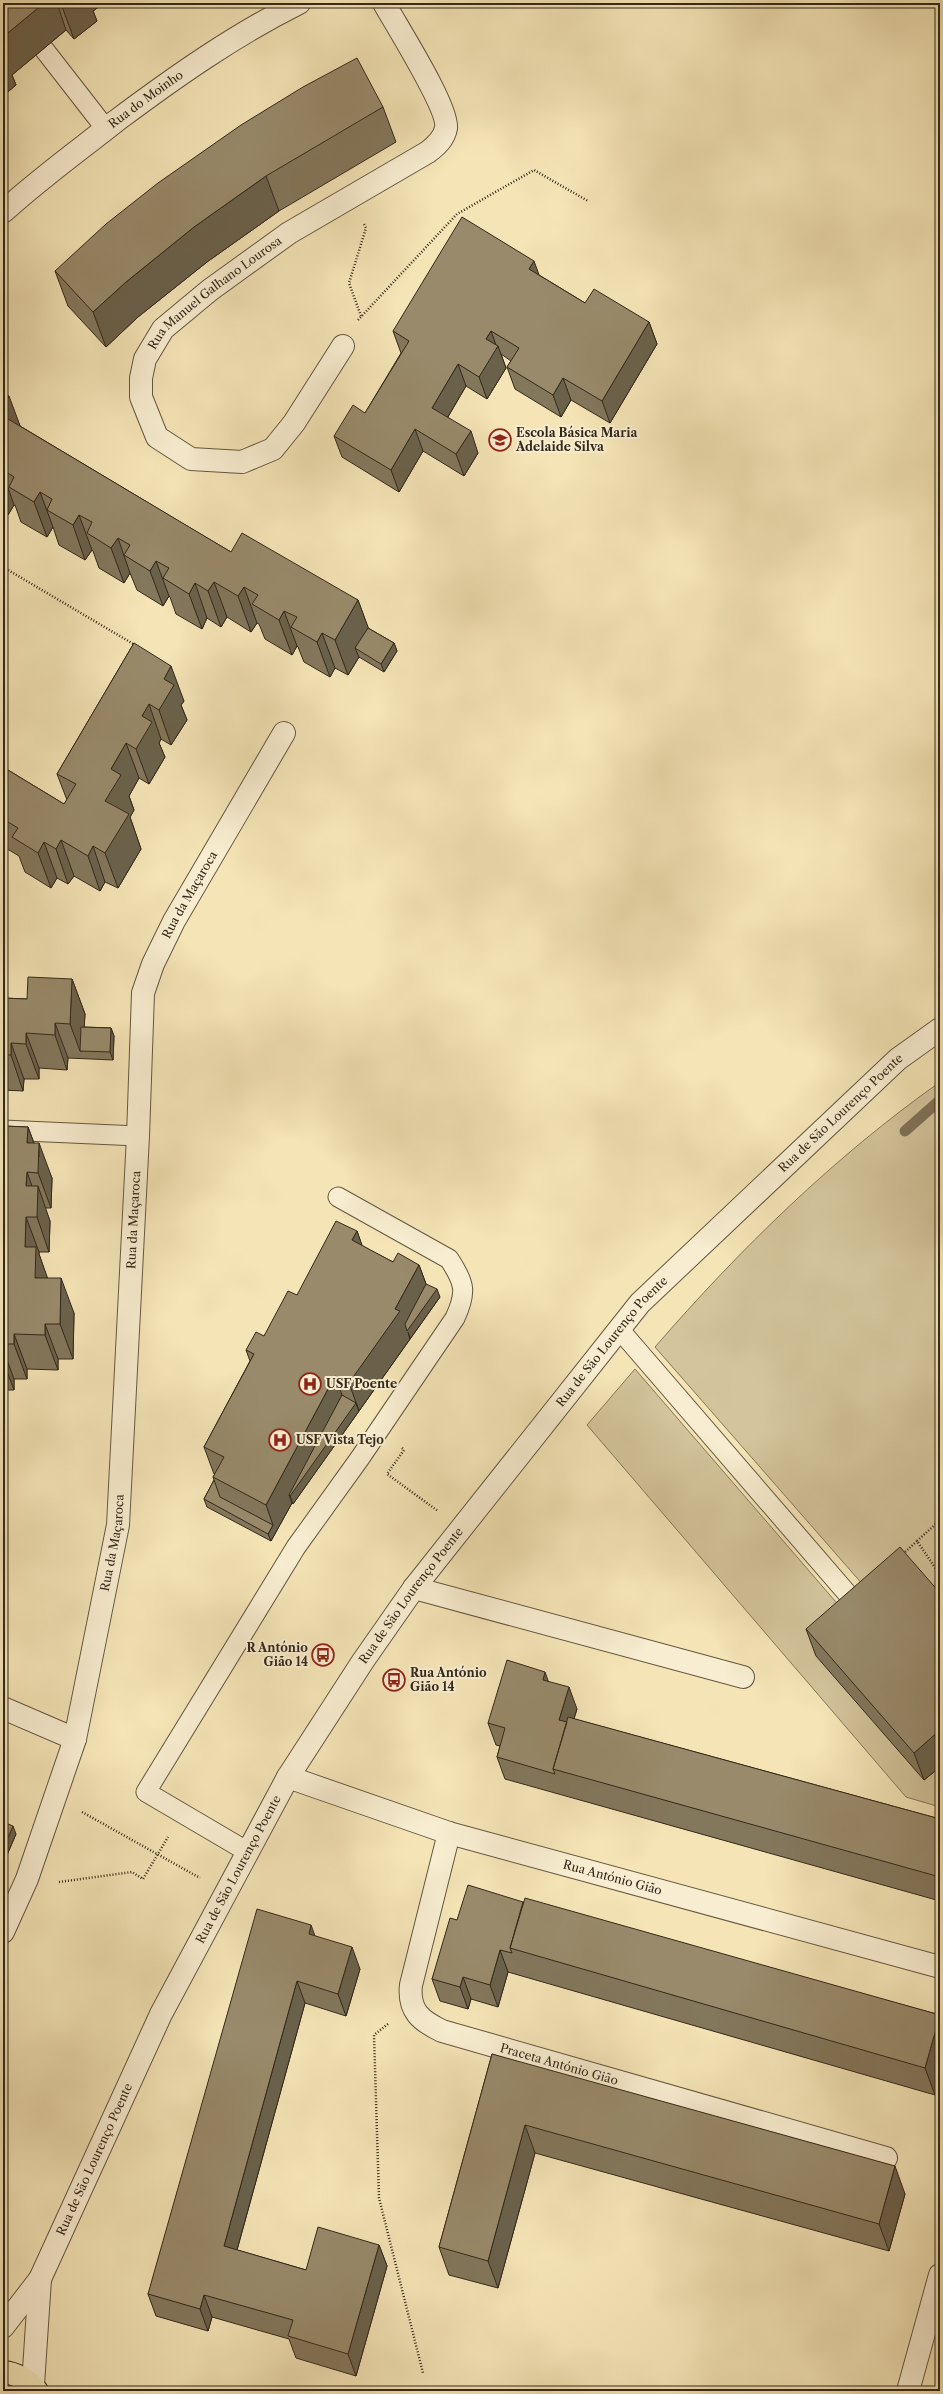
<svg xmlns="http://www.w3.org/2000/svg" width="943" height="2394" font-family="'Libre Caslon Text',serif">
<rect width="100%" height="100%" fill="#f4e4b6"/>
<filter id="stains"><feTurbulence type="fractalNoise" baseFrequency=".005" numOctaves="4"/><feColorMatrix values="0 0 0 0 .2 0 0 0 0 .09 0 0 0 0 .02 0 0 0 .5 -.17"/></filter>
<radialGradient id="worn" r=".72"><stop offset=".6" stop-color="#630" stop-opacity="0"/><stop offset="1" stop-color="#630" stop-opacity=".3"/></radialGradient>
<!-- green -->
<path fill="#d3c49b" stroke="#84765a" d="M 940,1082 L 940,1609 L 878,1602 L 655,1347 C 740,1249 834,1157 940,1082 Z
M 635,1369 L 854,1623 L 924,1780 L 940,1767 L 940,1807 L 906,1797 L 587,1425 Z"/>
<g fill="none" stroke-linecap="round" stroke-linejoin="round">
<!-- stream -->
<path stroke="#807257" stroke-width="11" d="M 905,1131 L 940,1100"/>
<!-- service casing -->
<g stroke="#645740" stroke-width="21">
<path id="service" d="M 43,48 L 106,129
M 3,1130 L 138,1136
M 619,1329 L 864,1613
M 248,1852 L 146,1792 L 296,1547 L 360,1458 L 455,1318 C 467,1292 465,1283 449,1259 L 338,1197"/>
</g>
<!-- minor casing -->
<g stroke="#645740" stroke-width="24">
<g id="minor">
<path id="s1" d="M 3,212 C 39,179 78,151 116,121 C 175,77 233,36 299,3"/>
<path id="s2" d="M 343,346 L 294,423 L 273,449 L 242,462 L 191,459 L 157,437 L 141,397 L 141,378 L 145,359 L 163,329 L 210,290 L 289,233 L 428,152 C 436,146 444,139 446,128 C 449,108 396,25 384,3"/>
<path d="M 414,1588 L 743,1677"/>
<path d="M 3,1708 L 75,1739"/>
<path id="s3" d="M 288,1777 L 449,1833 L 940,1967"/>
<path id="s4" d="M 449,1833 L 411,1985 C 408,2011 421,2021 442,2031 L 886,2158"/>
<path id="s5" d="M 3,1932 L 27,1879 L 75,1739 L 118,1525 L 138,1136 L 143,993 L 153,964 L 174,921 L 284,733"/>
<path id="s6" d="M 3,2327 L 40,2279 L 161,2014 L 288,1777 L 363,1661 L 414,1588 L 640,1303 L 898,1059 L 940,1029"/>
<path d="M 33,2385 L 40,2279"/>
<path d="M 908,2391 L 940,2275"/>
</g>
</g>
<!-- primary casing -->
<g stroke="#342819" stroke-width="24">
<path id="primary" d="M 3,2372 C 16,2373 30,2381 37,2391"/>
</g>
<!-- path -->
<path stroke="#342819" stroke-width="2.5" stroke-dasharray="1 2" stroke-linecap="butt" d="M 361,316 L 349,283 L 366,228 L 364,224
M 358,320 L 457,214 L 534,170 L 588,201
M 3,567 L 135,645
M 402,1448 L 404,1450 L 387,1474 L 438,1511
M 940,1520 L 917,1541 L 940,1575
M 903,1554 L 917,1541
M 82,1812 L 200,1878
M 59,1882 L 132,1872 L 143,1879 L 168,1837
M 388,2024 L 374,2035 L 379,2198 L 423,2373"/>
<!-- service -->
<use href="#service" stroke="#f8edd0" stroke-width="19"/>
<!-- minor -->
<use href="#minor" stroke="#f8edd0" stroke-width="22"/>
<!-- primary -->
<use href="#primary" stroke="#f4e4b6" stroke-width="22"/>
</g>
<!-- wall -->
<path fill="#83775c" stroke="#342819" d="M 3,3 L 104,3 L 93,11 L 97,21 L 74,39 L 66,30 L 12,75 L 16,85 L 3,96 Z
M 383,107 L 396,142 L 279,211 L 207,262 L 138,317 L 106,347 L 68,306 L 55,271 Z
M 539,275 L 585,303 L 649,322 L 657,344 L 610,423 L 571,400 L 561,417 L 515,389 L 507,367 L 511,361 L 501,354 L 506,368 L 487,399 L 466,386 L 448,417 L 478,453 L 464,476 L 423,451 L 399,492 L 342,457 L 334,436 L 365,413 L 401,353 L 393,331 Z
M 3,392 L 20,426 L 192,529 L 231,552 L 358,600 L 368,628 L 394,643 L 397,651 L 384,672 L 359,657 L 348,675 L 335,668 L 330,677 L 304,662 L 298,647 L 297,646 L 292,655 L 265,639 L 259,624 L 257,623 L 251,632 L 227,617 L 221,627 L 207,618 L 202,629 L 176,614 L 170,597 L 169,596 L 163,606 L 137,590 L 130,573 L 124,583 L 99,568 L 93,551 L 92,550 L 85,560 L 59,545 L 53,527 L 47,537 L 21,522 L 15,505 L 14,505 L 8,515 L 3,512 Z
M 134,643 L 184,701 L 181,705 L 187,720 L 171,745 L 161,739 L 159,743 L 165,757 L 149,784 L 139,778 L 129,796 L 134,810 L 130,817 L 141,849 L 118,888 L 105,882 L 100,891 L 74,876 L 68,884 L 57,878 L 51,888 L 25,872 L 19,856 L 4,847 L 3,849 L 3,767 L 64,804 L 67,800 L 57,774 Z
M 72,979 L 85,1014 L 84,1027 L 111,1028 L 114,1036 L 113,1060 L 68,1058 L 67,1070 L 39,1068 L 39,1079 L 24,1079 L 23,1091 L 3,1090 L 3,998 L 27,999 Z
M 3,1126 L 28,1127 L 34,1143 L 52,1178 L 51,1208 L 45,1208 L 50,1221 L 49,1252 L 39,1252 L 39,1254 L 47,1278 L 74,1313 L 73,1359 L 58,1359 L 58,1370 L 27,1369 L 27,1379 L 14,1379 L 14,1390 L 3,1390 Z
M 357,1231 L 362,1246 L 393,1262 L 419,1265 L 426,1284 L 440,1297 L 293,1504 L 292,1503 L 271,1541 L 207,1507 L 204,1499 L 214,1480 L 213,1477 L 215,1474 L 214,1474 L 204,1447 L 250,1361 L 246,1350 L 264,1336 L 297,1295 Z
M 940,1593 L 940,1767 L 924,1780 L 816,1656 L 806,1629 Z
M 577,1709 L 574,1719 L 940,1819 L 940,1901 L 505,1779 L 497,1757 L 500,1746 L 496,1745 L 488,1723 Z
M 3,1822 L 16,1834 L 7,1855 L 3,1854 Z
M 523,1902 L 940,2015 L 940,2078 L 935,2095 L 508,1972 L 498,2007 L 471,1999 L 468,2009 L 440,2001 L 432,1979 L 457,1920 Z
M 315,1936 L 360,1969 L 346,2016 L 305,2003 L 237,2250 L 306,2270 L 379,2245 L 387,2266 L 356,2376 L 296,2358 L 289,2339 L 212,2317 L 208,2331 L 156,2316 L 148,2294 Z
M 492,2054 L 905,2194 L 889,2251 L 535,2153 L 498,2288 L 449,2275 L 439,2247 Z"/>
<!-- shaded-wall -->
<path fill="#6a614b" stroke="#342819" d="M 44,3 L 57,3 L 66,30 L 12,75 L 16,85 L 3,96 L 3,37 Z
M 62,3 L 104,3 L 93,11 L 97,21 L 74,39 L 61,4 Z
M 3,114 L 6,121 L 3,124 Z
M 266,176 L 279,211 L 207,262 L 138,317 L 106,347 L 93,312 L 126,282 L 194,227 Z
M 534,261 L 542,283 L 529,269 Z
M 649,322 L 657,344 L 610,423 L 602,401 Z
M 491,331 L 497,348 L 498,346 L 506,368 L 487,399 L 479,377 L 486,339 Z
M 458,364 L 466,386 L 440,430 L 432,408 Z
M 563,378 L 571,400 L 561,417 L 553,395 Z
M 9,396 L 22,431 L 3,426 L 3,406 Z
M 415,429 L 423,451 L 399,492 L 391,470 Z
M 471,431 L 478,453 L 464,476 L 456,454 Z
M 3,473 L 14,505 L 8,515 L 3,500 Z
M 40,492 L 53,527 L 47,537 L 34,502 Z
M 79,515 L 92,550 L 85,560 L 73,525 Z
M 118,538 L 130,573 L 124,583 L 111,548 Z
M 156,561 L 169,596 L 163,606 L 150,571 Z
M 214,582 L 227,617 L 221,627 L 208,591 Z
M 195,583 L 207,618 L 202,629 L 189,594 Z
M 244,587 L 257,623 L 251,632 L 238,596 Z
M 358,600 L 371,635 L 355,648 L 359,657 L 348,675 L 335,640 Z
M 284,611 L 297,646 L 292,655 L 279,620 Z
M 322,633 L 335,668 L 330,677 L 317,642 Z
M 394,643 L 397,651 L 384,672 L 381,664 Z
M 171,666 L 184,701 L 181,705 L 187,720 L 171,745 L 159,710 L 164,679 Z
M 149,704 L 161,739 L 159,743 L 165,757 L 149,784 L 136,749 L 142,716 Z
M 126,743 L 139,778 L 129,796 L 134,810 L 130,817 L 141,849 L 118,888 L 105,853 L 105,801 L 111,769 Z
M 61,840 L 74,876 L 68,884 L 56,849 Z
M 44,842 L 57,878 L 51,888 L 38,853 Z
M 93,846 L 105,882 L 100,891 L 88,856 Z
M 72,979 L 85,1014 L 83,1051 L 80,1051 L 70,1024 Z
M 55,1023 L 68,1058 L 67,1070 L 55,1035 Z
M 111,1028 L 114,1036 L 113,1060 L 110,1052 Z
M 26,1033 L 39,1068 L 39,1079 L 26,1044 Z
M 11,1043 L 24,1079 L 23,1091 L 11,1055 Z
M 28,1127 L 39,1157 L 39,1143 L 52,1178 L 51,1208 L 27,1143 Z
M 27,1172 L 37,1200 L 38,1186 L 50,1221 L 49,1252 L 37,1217 L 26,1186 Z
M 26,1217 L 39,1252 L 39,1254 L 49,1282 L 35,1278 L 25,1247 Z
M 357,1231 L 367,1259 L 352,1240 Z
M 419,1265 L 429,1292 L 437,1289 L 440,1297 L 410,1339 L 408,1332 L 410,1339 L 359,1411 L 349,1383 L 395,1309 Z
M 61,1278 L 74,1313 L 73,1359 L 60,1324 Z
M 45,1324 L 58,1359 L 58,1370 L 45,1335 Z
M 14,1334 L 27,1369 L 27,1379 L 14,1344 Z
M 3,1349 L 14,1379 L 14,1390 L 3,1361 Z
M 335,1376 L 345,1403 L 356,1403 L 359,1411 L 293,1504 L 290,1496 L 289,1495 L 292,1503 L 271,1541 L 268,1534 L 273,1525 L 266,1505 Z
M 545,1672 L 553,1694 L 543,1680 Z
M 569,1687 L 577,1709 L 571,1727 L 559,1720 Z
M 940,1730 L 940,1767 L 924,1780 L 914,1753 Z
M 13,1826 L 16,1834 L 7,1855 L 4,1847 Z
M 311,1925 L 319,1947 L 309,1934 Z
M 352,1947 L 360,1969 L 346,2016 L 338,1994 Z
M 500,1950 L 508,1972 L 498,2007 L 490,1985 Z
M 463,1977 L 471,1999 L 468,2009 L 460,1987 Z
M 297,1981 L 305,2003 L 232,2268 L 224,2246 Z
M 940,2015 L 940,2078 L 935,2095 L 925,2068 Z
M 525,2125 L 535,2153 L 498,2288 L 488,2261 Z
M 895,2166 L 905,2194 L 889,2251 L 879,2224 Z
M 379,2245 L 387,2266 L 356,2376 L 348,2354 Z
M 204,2295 L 212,2317 L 208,2331 L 200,2309 Z"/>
<!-- building -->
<path fill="#988a6b" stroke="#342819" d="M 3,3 L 44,3 L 3,37 Z
M 357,58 L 383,107 L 266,176 L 194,227 L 126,282 L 93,312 L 55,271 L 106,224 L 158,183 L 241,125 L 303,87 Z
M 462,217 L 534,261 L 529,269 L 585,303 L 594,289 L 649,322 L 602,401 L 563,378 L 553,395 L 507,367 L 519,348 L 491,331 L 486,339 L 498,346 L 479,377 L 458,364 L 432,408 L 471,431 L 456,454 L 415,429 L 391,470 L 334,436 L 353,405 L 365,413 L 409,341 L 393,331 Z
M 3,392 L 9,396 L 3,406 Z
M 3,416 L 231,552 L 242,533 L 358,600 L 335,640 L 322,633 L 317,642 L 291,627 L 297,617 L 284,611 L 279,620 L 252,604 L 258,595 L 244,587 L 238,596 L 214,582 L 208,591 L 195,583 L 189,594 L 163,578 L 169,568 L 156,561 L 150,571 L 124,555 L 130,545 L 118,538 L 111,548 L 87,533 L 92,522 L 79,515 L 73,525 L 47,510 L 52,499 L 40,492 L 34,502 L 9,487 L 14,477 L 3,470 Z
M 368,628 L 394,643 L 381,664 L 355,648 Z
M 134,643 L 171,666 L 164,679 L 174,685 L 159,710 L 149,704 L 142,716 L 152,722 L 136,749 L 126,743 L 111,769 L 121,775 L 105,801 L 129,814 L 105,853 L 93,846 L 88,856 L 61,840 L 56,849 L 44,842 L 38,853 L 12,837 L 18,828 L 3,819 L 3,767 L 64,804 L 76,784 L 57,774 Z
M 28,977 L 72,979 L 70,1024 L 55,1023 L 55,1035 L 26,1033 L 26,1044 L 11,1043 L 11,1055 L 3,1055 L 3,998 L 27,999 Z
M 81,1027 L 111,1028 L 110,1052 L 80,1051 Z
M 3,1126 L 28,1127 L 27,1143 L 39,1143 L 38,1173 L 27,1172 L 26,1186 L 38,1186 L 37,1217 L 26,1217 L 25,1247 L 36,1247 L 35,1278 L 61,1278 L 60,1324 L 45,1324 L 45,1335 L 14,1334 L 14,1344 L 3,1344 Z
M 336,1221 L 357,1231 L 352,1240 L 393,1262 L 398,1253 L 419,1265 L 395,1309 L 400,1311 L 349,1383 L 335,1376 L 266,1505 L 213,1477 L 224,1457 L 204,1447 L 254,1354 L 246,1350 L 256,1332 L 264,1336 L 288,1291 L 297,1295 Z
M 426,1284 L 437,1289 L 407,1331 L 405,1324 Z
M 342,1395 L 356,1403 L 290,1496 L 289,1495 Z
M 214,1480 L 220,1497 L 273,1525 L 268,1534 L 204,1499 Z
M 900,1547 L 940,1593 L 940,1730 L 914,1753 L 806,1629 Z
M 507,1660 L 545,1672 L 543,1680 L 569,1687 L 559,1720 L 567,1722 L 553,1769 L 555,1774 L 497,1757 L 505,1728 L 488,1723 Z
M 568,1717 L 940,1819 L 940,1877 L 553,1769 Z
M 3,1822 L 13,1826 L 4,1847 L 3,1847 Z
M 468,1885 L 523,1902 L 510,1948 L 512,1953 L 500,1950 L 490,1985 L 463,1977 L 460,1987 L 432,1979 L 450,1918 L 457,1920 Z
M 525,1898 L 940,2015 L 925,2068 L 510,1948 Z
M 257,1909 L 311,1925 L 309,1934 L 352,1947 L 338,1994 L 297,1981 L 224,2246 L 306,2270 L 318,2227 L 379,2245 L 348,2354 L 288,2336 L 293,2320 L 204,2295 L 200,2309 L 148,2294 Z
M 492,2054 L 895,2166 L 879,2224 L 525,2125 L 488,2261 L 439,2247 Z"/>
<!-- icons -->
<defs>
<g id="school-ring" transform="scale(1.15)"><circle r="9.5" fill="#f8edd0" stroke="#8f2418" stroke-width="1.5"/><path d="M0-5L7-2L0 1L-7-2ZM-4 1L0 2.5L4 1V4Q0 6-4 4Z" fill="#8f2418"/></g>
<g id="hospital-ring" transform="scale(1.15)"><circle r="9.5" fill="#f8edd0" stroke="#8f2418" stroke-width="1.5"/><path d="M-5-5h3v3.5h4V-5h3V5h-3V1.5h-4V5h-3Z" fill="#8f2418"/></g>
<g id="bus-ring" transform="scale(1.15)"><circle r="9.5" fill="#f8edd0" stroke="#8f2418" stroke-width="1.5"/><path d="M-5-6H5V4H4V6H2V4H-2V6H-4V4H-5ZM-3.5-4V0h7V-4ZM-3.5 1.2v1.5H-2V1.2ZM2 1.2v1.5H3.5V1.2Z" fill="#8f2418"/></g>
</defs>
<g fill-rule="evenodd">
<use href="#school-ring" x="500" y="440"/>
<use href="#hospital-ring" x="310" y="1384"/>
<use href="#hospital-ring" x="280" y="1440"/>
<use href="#bus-ring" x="323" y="1655"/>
<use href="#bus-ring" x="394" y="1680"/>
</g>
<g text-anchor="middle" stroke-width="4" stroke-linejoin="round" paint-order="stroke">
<!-- street labels -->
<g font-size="12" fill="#342819" stroke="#f8edd0">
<text dy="4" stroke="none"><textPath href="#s1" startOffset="182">Rua do Moinho</textPath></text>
<text dy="4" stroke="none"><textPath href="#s2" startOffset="429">Rua Manuel Galhano Lourosa</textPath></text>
<text dy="4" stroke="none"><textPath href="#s5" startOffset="1066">Rua da Maçaroca</textPath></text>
<text dy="4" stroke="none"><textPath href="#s6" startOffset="1488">Rua de São Lourenço Poente</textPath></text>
<text dy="4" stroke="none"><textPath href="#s5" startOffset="730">Rua da Maçaroca</textPath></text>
<text dy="4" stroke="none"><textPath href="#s6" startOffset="1164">Rua de São Lourenço Poente</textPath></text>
<text dy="4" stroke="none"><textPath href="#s5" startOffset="406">Rua da Maçaroca</textPath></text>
<text dy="4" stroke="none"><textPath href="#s6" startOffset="840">Rua de São Lourenço Poente</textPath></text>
<text dy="4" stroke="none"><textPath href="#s6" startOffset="516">Rua de São Lourenço Poente</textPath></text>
<text dy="4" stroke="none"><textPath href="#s3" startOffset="340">Rua António Gião</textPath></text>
<text dy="4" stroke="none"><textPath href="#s4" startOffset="339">Praceta António Gião</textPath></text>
<text dy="4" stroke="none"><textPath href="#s6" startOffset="192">Rua de São Lourenço Poente</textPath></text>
</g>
<!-- poi labels -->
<g font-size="12" font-weight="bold" fill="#342819" stroke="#f8edd0" text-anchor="start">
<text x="516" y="437">Escola Básica Maria<tspan x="516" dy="14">Adelaide Silva</tspan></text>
<text x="326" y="1388">USF Poente</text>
<text x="296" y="1444">USF Vista Tejo</text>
<text x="308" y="1652" text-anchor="end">R António<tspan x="308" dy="14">Gião 14</tspan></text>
<text x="410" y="1677">Rua António<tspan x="410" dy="14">Gião 14</tspan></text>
</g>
</g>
<!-- margin -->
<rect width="943" height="2394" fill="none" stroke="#f4e4b6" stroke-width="16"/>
<rect x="4" y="4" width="935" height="2386" fill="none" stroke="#342819" stroke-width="2"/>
<rect x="8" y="8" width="927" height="2378" fill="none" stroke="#342819"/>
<rect width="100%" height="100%" filter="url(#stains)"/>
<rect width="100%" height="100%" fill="url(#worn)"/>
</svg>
